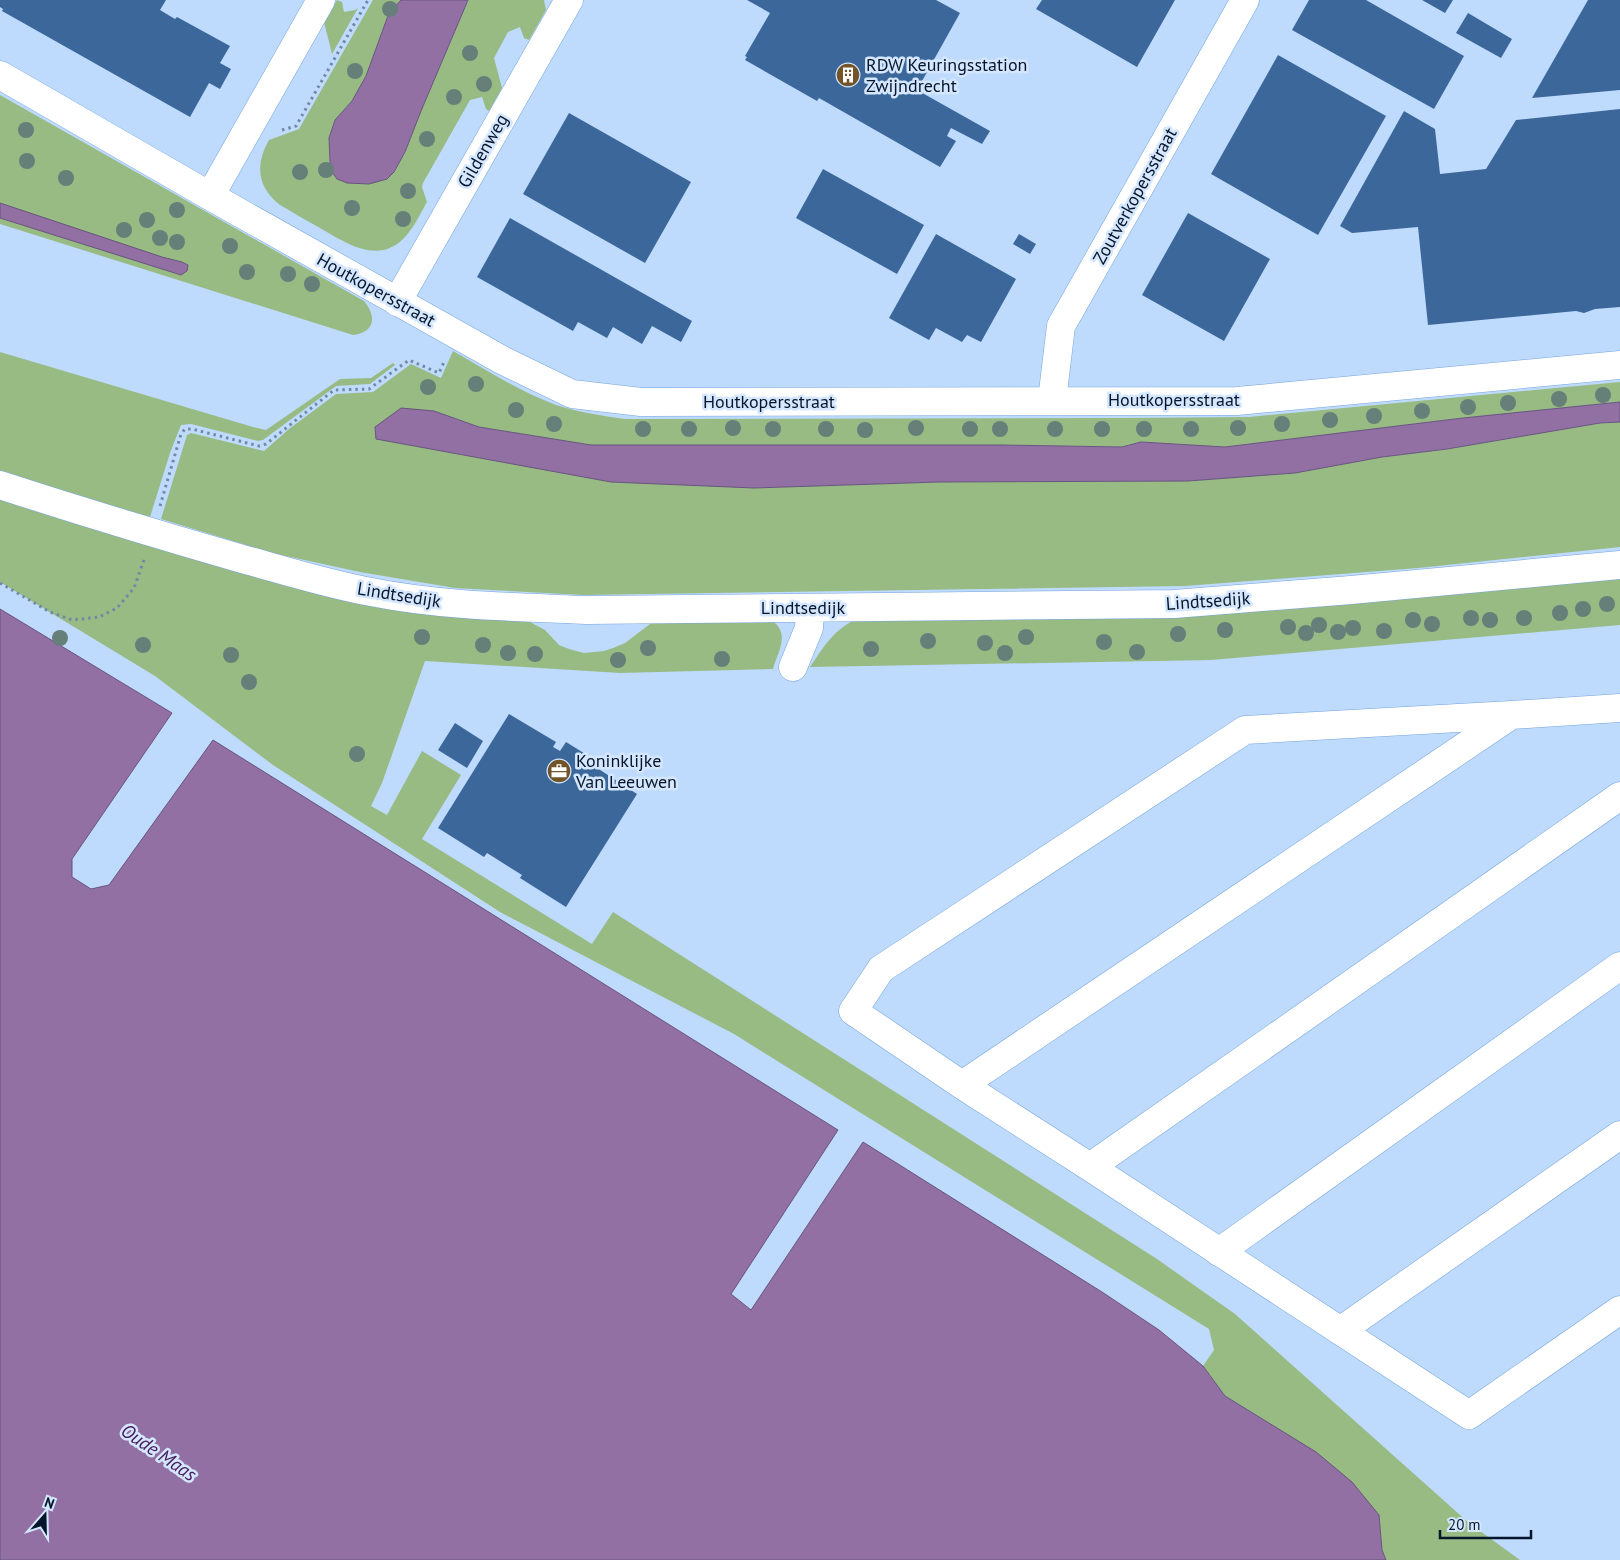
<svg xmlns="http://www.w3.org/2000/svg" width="1620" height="1560" font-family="'PT Sans',sans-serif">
<rect width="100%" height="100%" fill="#bedbfe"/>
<!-- green -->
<path fill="#98ba83" d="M 337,0 L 342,2 L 344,12 L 355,10 L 358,8 L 332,54 L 324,22 Z
M 373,0 L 401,0 L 389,13 L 366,76 L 352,101 L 335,120 L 329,138 L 330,161 L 332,172 L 394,172 L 405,152 L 420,111 L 468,0 L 544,0 L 546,10 L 529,40 L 524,38 L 520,27 L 508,32 L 494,58 L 502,88 L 489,111 L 486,109 L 482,97 L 470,100 L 423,183 L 422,187 L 427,202 C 420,214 414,228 404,238 C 378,265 346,243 320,228 C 307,221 294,213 280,205 C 257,187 255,165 269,140 L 299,129 Z
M 0,95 L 364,301 C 377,317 375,332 353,335 L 0,224 Z
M 453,351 C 487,370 520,392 556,405 C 578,412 602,416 625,419 L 1126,418 L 1249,417 L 1620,382 L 1620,402 L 1463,418 L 1225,447 L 1141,442 L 1122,447 L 1001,445 L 591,445 L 479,427 L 434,411 L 377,439 L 754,488 L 939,482 L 1188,481 L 1295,473 L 1382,457 L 1447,449 L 1600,423 L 1620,422 L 1620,547 L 1418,568 L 1185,586 L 583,595 L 455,588 L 360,572 L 272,553 L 161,519 L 187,435 L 191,433 L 264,451 L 289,429 L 336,394 L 373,392 L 411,364 L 441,378 Z
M 0,352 L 253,427 L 266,430 L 340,379 L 371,378 L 393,363 L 395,365 L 370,384 L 336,386 L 263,440 L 258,441 L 191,424 L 181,425 L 170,453 L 150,517 L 0,473 Z
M 0,497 L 528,621 L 545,630 L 559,645 L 569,649 L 584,653 L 604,651 L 613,648 L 625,643 L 654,621 L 771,620 C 791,633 778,651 773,669 L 620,673 L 425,661 L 382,783 L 371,806 L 387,815 L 422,751 L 461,775 L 422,839 L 592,944 L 613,912 L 1157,1259 L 1235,1314 L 1469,1523 L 1520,1560 L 1386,1560 L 1382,1550 L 1379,1515 L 1263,1420 L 1225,1396 L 1203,1366 L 1214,1350 L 1209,1329 L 734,1034 L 500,912 L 273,765 L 155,676 L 0,582 Z
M 1620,576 L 1620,625 L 1211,660 L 810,667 C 823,648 833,630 855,620 Z"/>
<!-- water -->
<path fill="#9270a3" stroke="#68557f" d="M 401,0 L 468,0 L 421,111 L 405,152 L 394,172 L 387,179 L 369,184 L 347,183 L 337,179 L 332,172 L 330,161 L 329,138 L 335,120 L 352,101 L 366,76 L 389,13 Z
M 0,203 L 162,257 L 182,262 L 188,265 L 187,271 L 181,275 L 0,218 Z
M 1620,402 L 1620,422 L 1600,423 L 1447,449 L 1382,457 L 1295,473 L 1188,481 L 939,482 L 754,488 L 611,482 L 376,439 L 375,427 L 401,408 L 434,411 L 479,427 L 591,445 L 1001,445 L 1122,447 L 1141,442 L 1225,447 L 1463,418 Z
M 0,609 L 172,713 L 72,859 L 72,877 L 91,889 L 109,885 L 213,740 L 838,1130 L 731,1294 L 751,1310 L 863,1142 L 1102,1292 L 1159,1330 L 1203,1366 L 1225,1396 L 1316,1452 L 1352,1482 L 1379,1515 L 1382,1550 L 1386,1560 L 0,1560 Z"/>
<!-- building -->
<path fill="#3c679b" d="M 0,0 L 166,0 L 160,10 L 175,19 L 177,17 L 230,46 L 220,63 L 231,69 L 220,89 L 209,83 L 190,117 L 2,11 L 3,9 L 0,7 Z
M 747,0 L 936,0 L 960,13 L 917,90 L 990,131 L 982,144 L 951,128 L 947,136 L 956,141 L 940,167 L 819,98 L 817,101 L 745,60 L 747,57 L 745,56 L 770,13 Z
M 1042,0 L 1175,0 L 1137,67 L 1036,9 Z
M 1309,0 L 1366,0 L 1464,56 L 1434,109 L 1292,30 Z
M 1422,0 L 1453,0 L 1445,13 Z
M 1588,0 L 1620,0 L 1620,90 L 1532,98 Z
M 1468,13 L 1512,39 L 1501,58 L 1456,33 Z
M 1278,55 L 1386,116 L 1318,235 L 1211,174 Z
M 1620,109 L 1620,307 L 1595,309 L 1584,313 L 1576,311 L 1428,325 L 1418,227 L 1352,233 L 1340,226 L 1404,111 L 1435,129 L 1440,174 L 1486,169 L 1516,120 Z
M 569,113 L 691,182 L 645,263 L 523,194 Z
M 823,169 L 924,225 L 897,274 L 796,218 Z
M 1188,213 L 1270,259 L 1224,341 L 1142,295 Z
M 510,218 L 692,321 L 681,342 L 652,326 L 642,344 L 613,327 L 607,338 L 578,322 L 573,331 L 477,277 Z
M 936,234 L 1016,279 L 981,342 L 967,335 L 962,342 L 936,328 L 929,340 L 889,318 Z
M 1019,234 L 1036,244 L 1030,254 L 1013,244 Z
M 509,714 L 556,742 L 553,747 L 560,751 L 566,742 L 587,755 L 581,764 L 588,768 L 591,764 L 637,794 L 566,907 L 520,878 L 522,875 L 487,853 L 484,857 L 438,828 Z
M 455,723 L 483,741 L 467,768 L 438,750 Z"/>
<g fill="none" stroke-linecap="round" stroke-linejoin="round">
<!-- minor casing -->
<g stroke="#76a4dc" stroke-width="29">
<path id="minor" d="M 0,75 L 210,196 L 502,360 L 572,394 L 641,402 L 1237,401 L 1620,365
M 210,196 L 321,0
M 397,302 L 569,0
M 1052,400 L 1061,326 L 1245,0
M 0,485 C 80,511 159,535 239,558 C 283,570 327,584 371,592 C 442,606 514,607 586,610 L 1174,604 L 1351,590 L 1620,565
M 793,667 L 809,628 L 810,608
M 1620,708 L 1512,715 L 1245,730 L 881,969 L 853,1011 L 962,1085 L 1090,1167 L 1469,1415 L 1620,1310
M 962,1085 L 1510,716
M 1090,1167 L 1620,796
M 1219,1252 L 1620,966
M 1340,1331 L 1620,1135"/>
</g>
<!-- path -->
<path stroke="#7189a6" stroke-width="3" stroke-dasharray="2.5 4" stroke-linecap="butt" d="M 282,130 L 296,126 L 368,0
M 160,506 L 181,434 L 185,429 L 192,429 L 259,446 L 266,444 L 334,390 L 369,389 L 409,360 L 439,373 L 444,362
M 0,583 L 50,612 L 72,620 L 99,617 L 117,608 L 134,588 L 144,560"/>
<!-- minor -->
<use href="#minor" stroke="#fff" stroke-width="28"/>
</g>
<!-- trees -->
<g fill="#667f79">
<circle cx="390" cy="9" r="8"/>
<circle cx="470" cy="53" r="8"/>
<circle cx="355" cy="71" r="8"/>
<circle cx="484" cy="84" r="8"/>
<circle cx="454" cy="97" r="8"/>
<circle cx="26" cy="130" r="8"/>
<circle cx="427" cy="139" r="8"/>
<circle cx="27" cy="161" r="8"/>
<circle cx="326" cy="170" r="8"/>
<circle cx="300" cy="172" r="8"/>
<circle cx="66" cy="178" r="8"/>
<circle cx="408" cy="191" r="8"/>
<circle cx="352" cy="208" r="8"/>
<circle cx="177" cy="210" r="8"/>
<circle cx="403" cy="219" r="8"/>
<circle cx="147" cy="220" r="8"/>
<circle cx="124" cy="230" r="8"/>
<circle cx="160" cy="238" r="8"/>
<circle cx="177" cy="242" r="8"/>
<circle cx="230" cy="246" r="8"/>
<circle cx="247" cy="272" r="8"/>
<circle cx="288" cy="274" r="8"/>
<circle cx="312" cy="284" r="8"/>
<circle cx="476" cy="384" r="8"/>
<circle cx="428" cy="387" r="8"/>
<circle cx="1603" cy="395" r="8"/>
<circle cx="1559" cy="399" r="8"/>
<circle cx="1508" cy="403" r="8"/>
<circle cx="1468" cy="407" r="8"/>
<circle cx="516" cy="410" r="8"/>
<circle cx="1422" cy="411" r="8"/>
<circle cx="1374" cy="416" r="8"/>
<circle cx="1330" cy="420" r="8"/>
<circle cx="554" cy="424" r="8"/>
<circle cx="1282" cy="424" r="8"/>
<circle cx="733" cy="428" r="8"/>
<circle cx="916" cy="428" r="8"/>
<circle cx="1238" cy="428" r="8"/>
<circle cx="643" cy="429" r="8"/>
<circle cx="689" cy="429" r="8"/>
<circle cx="773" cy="429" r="8"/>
<circle cx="826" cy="429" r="8"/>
<circle cx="970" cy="429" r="8"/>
<circle cx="1000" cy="429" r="8"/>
<circle cx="1055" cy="429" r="8"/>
<circle cx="1102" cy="429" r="8"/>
<circle cx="1144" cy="429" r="8"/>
<circle cx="1191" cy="429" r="8"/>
<circle cx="865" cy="430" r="8"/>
<circle cx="1607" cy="604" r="8"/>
<circle cx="1583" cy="609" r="8"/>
<circle cx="1560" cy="613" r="8"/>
<circle cx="1471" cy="618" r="8"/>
<circle cx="1524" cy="618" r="8"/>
<circle cx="1413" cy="620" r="8"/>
<circle cx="1490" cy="620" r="8"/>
<circle cx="1432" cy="624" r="8"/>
<circle cx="1319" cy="625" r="8"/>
<circle cx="1288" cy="627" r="8"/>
<circle cx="1353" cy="628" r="8"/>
<circle cx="1225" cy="630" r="8"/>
<circle cx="1384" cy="631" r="8"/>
<circle cx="1338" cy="632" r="8"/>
<circle cx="1306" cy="633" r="8"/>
<circle cx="1178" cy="634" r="8"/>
<circle cx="422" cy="637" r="8"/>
<circle cx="1026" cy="637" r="8"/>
<circle cx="60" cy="638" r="8"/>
<circle cx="928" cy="641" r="8"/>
<circle cx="1104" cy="642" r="8"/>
<circle cx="985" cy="643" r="8"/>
<circle cx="143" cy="645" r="8"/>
<circle cx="483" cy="645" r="8"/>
<circle cx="648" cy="648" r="8"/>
<circle cx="871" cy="649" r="8"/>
<circle cx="1137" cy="652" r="8"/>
<circle cx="508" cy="653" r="8"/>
<circle cx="1005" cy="653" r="8"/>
<circle cx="535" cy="654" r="8"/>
<circle cx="231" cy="655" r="8"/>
<circle cx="722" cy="659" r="8"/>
<circle cx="618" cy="660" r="8"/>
<circle cx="249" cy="682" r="8"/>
<circle cx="357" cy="754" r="8"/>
</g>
<!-- icons -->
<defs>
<g id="building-disc" transform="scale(1.25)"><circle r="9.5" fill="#725428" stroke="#d4e7ff"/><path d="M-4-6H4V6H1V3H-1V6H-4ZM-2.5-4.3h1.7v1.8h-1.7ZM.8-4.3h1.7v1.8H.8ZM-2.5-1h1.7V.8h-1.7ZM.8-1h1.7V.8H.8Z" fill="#fff"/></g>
<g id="office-disc" transform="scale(1.25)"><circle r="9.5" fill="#725428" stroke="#d4e7ff"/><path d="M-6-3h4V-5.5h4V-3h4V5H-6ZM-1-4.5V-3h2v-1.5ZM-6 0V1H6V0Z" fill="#fff"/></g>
</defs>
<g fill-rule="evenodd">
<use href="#building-disc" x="848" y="75"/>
<use href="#office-disc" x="559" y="771"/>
</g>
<g text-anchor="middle" stroke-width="5" stroke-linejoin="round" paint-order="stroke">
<!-- poi labels -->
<g font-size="18" fill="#05162b" stroke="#d4e7ff" text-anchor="start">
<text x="866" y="71">RDW Keuringsstation<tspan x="866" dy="21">Zwijndrecht</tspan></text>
<text x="576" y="767">Koninklijke<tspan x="576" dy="21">Van Leeuwen</tspan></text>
</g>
<!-- street labels -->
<g font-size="18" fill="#05162b" stroke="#d4e7ff">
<text transform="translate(483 151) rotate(-60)" y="6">Gildenweg</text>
<text transform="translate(1135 196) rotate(-61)" y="6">Zoutverkopersstraat</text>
<text transform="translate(376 290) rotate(29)" y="6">Houtkopersstraat</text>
<text x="1174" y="406">Houtkopersstraat</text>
<text x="769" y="408">Houtkopersstraat</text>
<text transform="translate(399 595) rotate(9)" y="6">Lindtsedijk</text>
<text transform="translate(1208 601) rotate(-4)" y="6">Lindtsedijk</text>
<text x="803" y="614">Lindtsedijk</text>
</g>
<!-- water labels -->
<g font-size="19" font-style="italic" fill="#471a5a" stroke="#d4e7ff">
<text transform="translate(159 1452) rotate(34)" y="7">Oude Maas</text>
</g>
</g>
<!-- north arrow -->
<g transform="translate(45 1515) rotate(20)" stroke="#d4e7ff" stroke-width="4" paint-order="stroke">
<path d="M0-4L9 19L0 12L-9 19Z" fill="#05162b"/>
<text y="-8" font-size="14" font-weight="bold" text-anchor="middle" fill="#05162b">N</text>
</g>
<!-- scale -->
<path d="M1440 1530v8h91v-8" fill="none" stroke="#05162b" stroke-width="2.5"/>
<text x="1448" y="1530" font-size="15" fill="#05162b" stroke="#d4e7ff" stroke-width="4" paint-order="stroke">20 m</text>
</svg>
